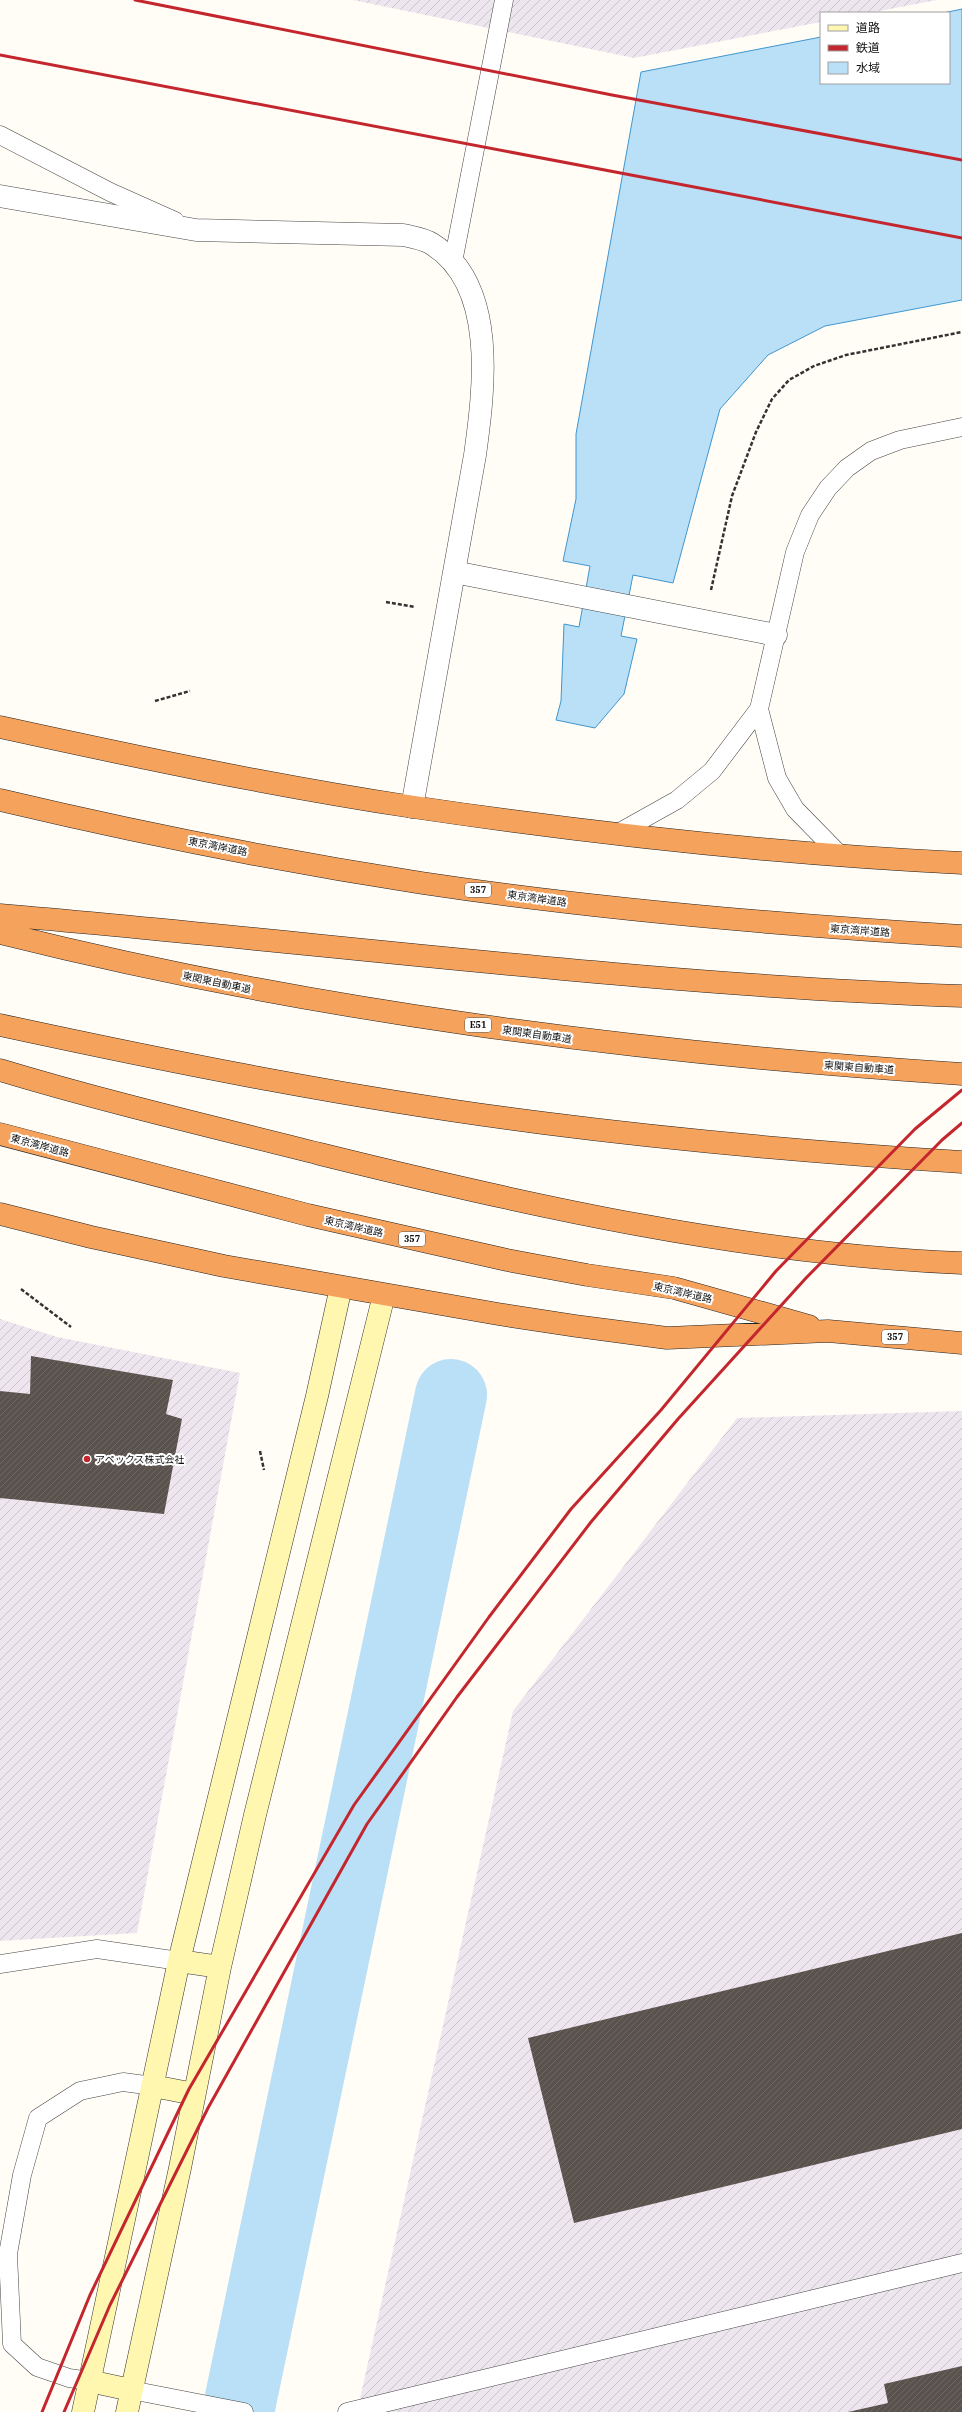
<svg xmlns="http://www.w3.org/2000/svg" width="962" height="2412" font-family="'IBM Plex Serif','Noto Sans JP',serif">
<defs>
<pattern id="industrial-furrows" width="10" height="10" patternUnits="userSpaceOnUse"><rect width="10" height="10" fill="#eee6ef"/><path d="M-1 1l2-2M0 10L10 0M9 11l2-2" fill="none" stroke="#cbc4cc"/></pattern>
<pattern id="building-hatch" width="6" height="6" patternUnits="userSpaceOnUse"><rect width="6" height="6" fill="#5a524d"/><path d="M-1 1l2-2M0 6l6-6M5 7l2-2" fill="none" stroke="#6d6662"/></pattern>
</defs>
<rect width="100%" height="100%" fill="#fffdf5"/>
<!-- industrial -->
<path fill="url(#industrial-furrows)" d="M 353,0 L 937,0 L 869,13 L 821,13 L 821,22 L 634,58 Z
M 0,1319 L 57,1337 L 240,1373 L 137,1933 L 0,1941 Z
M 962,1411 L 962,2412 L 357,2412 L 513,1711 L 737,1418 Z"/>
<!-- water -->
<path fill="#b9e0f7" stroke="#3f96cf" d="M 962,9 L 962,300 L 825,326 L 768,355 L 720,409 L 673,583 L 633,575 L 621,636 L 637,639 L 624,694 L 595,728 L 556,720 L 561,701 L 564,624 L 579,627 L 590,566 L 563,561 L 576,499 L 576,434 L 641,72 L 821,37 L 821,83 L 949,83 L 949,13 L 943,13 Z"/>
<g fill="none" stroke-linecap="round" stroke-linejoin="round">
<!-- river -->
<path stroke="#b9e0f7" stroke-width="72" d="M 238,2412 L 451,1395"/>
</g>
<!-- building -->
<path fill="url(#building-hatch)" d="M 31,1356 L 173,1380 L 166,1414 L 182,1419 L 164,1514 L 0,1498 L 0,1391 L 30,1394 Z
M 962,1933 L 962,2129 L 574,2223 L 528,2038 Z
M 962,2366 L 962,2412 L 848,2412 L 888,2403 L 884,2384 Z"/>
<g fill="none" stroke-linecap="round" stroke-linejoin="round">
<!-- lane casing -->
<g stroke="#444" stroke-width="19">
<path id="lane" d="M 0,135 L 110,192 L 175,221
M 453,262 L 504,0
M 759,709 L 777,778 L 795,809 L 842,857
M 618,833 L 677,800 L 712,771 L 759,709 L 795,552 L 810,515 L 828,488 L 847,468 L 871,451 L 900,440 L 962,427
M 0,1964 L 97,1949 L 179,1961
M 89,2381 L 69,2378 L 37,2367 L 12,2344 L 8,2254 L 22,2175 L 38,2118 L 80,2091 L 123,2082 L 153,2086
M 131,2390 L 244,2412
M 347,2412 L 962,2263"/>
</g>
<!-- street casing -->
<g stroke="#444" stroke-width="23">
<path id="street" d="M 0,196 L 196,230 L 403,235 C 412,237 424,239 432,244 C 498,285 484,390 475,455 L 412,807
M 454,572 L 776,635"/>
</g>
<!-- secondary casing -->
<g stroke="#333" stroke-width="23">
<path id="secondary" d="M 179,1961 L 220,1967
M 153,2086 L 194,2094
M 89,2381 L 131,2390
M 83,2412 L 179,1961 L 317,1396 L 341,1287
M 127,2412 L 180,2168 L 220,1967 L 255,1815 L 384,1295"/>
</g>
<!-- highway casing -->
<g stroke="#222" stroke-width="23">
<path id="highway" d="M 0,727 C 137,757 274,786 413,807 C 595,834 778,854 962,863
M 0,800 C 139,833 280,861 422,883 C 601,910 781,925 962,936
M 0,915 C 321,942 640,985 962,996
M 0,933 C 315,1012 638,1053 962,1074
M 0,1025 C 180,1064 361,1100 543,1123 C 683,1141 822,1153 962,1162
M 0,1070 C 106,1102 213,1127 320,1154 C 530,1206 745,1254 962,1263
M 0,1134 L 308,1215 L 507,1260 L 587,1275 L 674,1288 L 809,1326
M 0,1214 L 91,1237 L 224,1266 L 498,1314 L 576,1326 L 667,1338 L 828,1331 L 962,1343"/>
</g>
<!-- path -->
<path stroke="#333" stroke-width="2.5" stroke-dasharray="4 2" stroke-linecap="butt" d="M 711,590 L 732,496 L 756,432 L 772,399 L 789,380 L 814,366 L 846,355 L 962,332
M 386,602 L 415,607
M 155,701 L 190,691
M 21,1289 L 71,1327
M 260,1451 L 264,1470"/>
<!-- lane -->
<use href="#lane" stroke="#fff" stroke-width="18"/>
<!-- street -->
<use href="#street" stroke="#fff" stroke-width="22"/>
<!-- secondary -->
<use href="#secondary" stroke="#fff6b0" stroke-width="22"/>
<!-- highway -->
<use href="#highway" stroke="#f5a25d" stroke-width="22"/>
<!-- rail -->
<path stroke="#c4262e" stroke-width="3" d="M 135,0 L 612,95 L 962,160
M 0,55 L 962,238
M 42,2412 L 90,2295 L 189,2089 L 354,1805 L 489,1617 L 571,1509 L 661,1410 L 776,1271 L 915,1129 L 962,1090
M 64,2412 L 110,2305 L 208,2108 L 367,1824 L 457,1697 L 591,1522 L 678,1419 L 806,1278 L 942,1140 L 962,1123"/>
</g>
<!-- markers -->
<circle fill="#c4262e" stroke="#fff" stroke-width="1.5" cx="87" cy="1459" r="4"/>
<g text-anchor="middle" stroke-width="4" stroke-linejoin="round" paint-order="stroke">
<!-- shield labels -->
<g fill="#fff" stroke="#585858" stroke-width="1">
<rect x="465" y="883" width="26" height="14" rx="3"/>
<rect x="465" y="1018" width="26" height="14" rx="3"/>
<rect x="399" y="1232" width="26" height="14" rx="3"/>
<rect x="882" y="1330" width="26" height="14" rx="3"/>
</g>
<g font-size="9" font-weight="bold" fill="#111">
<text x="478" y="893">357</text>
<text x="478" y="1028">E51</text>
<text x="412" y="1242">357</text>
<text x="895" y="1340">357</text>
</g>
<!-- street labels -->
<g font-size="10" fill="#111" stroke="#fff">
<text transform="translate(218 846) rotate(11)" y="4">東京湾岸道路</text>
<text transform="translate(537 898) rotate(8)" y="4">東京湾岸道路</text>
<text transform="translate(860 930) rotate(4)" y="4">東京湾岸道路</text>
<text transform="translate(217 982) rotate(12)" y="4">東関東自動車道</text>
<text transform="translate(537 1034) rotate(8)" y="4">東関東自動車道</text>
<text transform="translate(859 1067) rotate(4)" y="4">東関東自動車道</text>
<text transform="translate(40 1145) rotate(15)" y="4">東京湾岸道路</text>
<text transform="translate(354 1226) rotate(13)" y="4">東京湾岸道路</text>
<text transform="translate(683 1292) rotate(13)" y="4">東京湾岸道路</text>
</g>
<!-- poi labels -->
<g font-size="10" fill="#111" stroke="#fff" text-anchor="start">
<text x="95" y="1463">アペックス株式会社</text>
</g>
</g>
<!-- legend -->
<rect x="820" y="12" width="130" height="72" fill="#ffffff" stroke="#a0a0a0"/>
<rect x="828" y="25" width="20" height="6" fill="#fff6b0" stroke="#a0a0a0"/>
<text x="856" y="32" font-size="12" fill="#111111">道路</text>
<rect x="828" y="45" width="20" height="6" fill="#c4262e" stroke="#a0a0a0"/>
<text x="856" y="52" font-size="12" fill="#111111">鉄道</text>
<rect x="828" y="62" width="20" height="12" fill="#b9e0f7" stroke="#a0a0a0"/>
<text x="856" y="72" font-size="12" fill="#111111">水域</text>
</svg>
